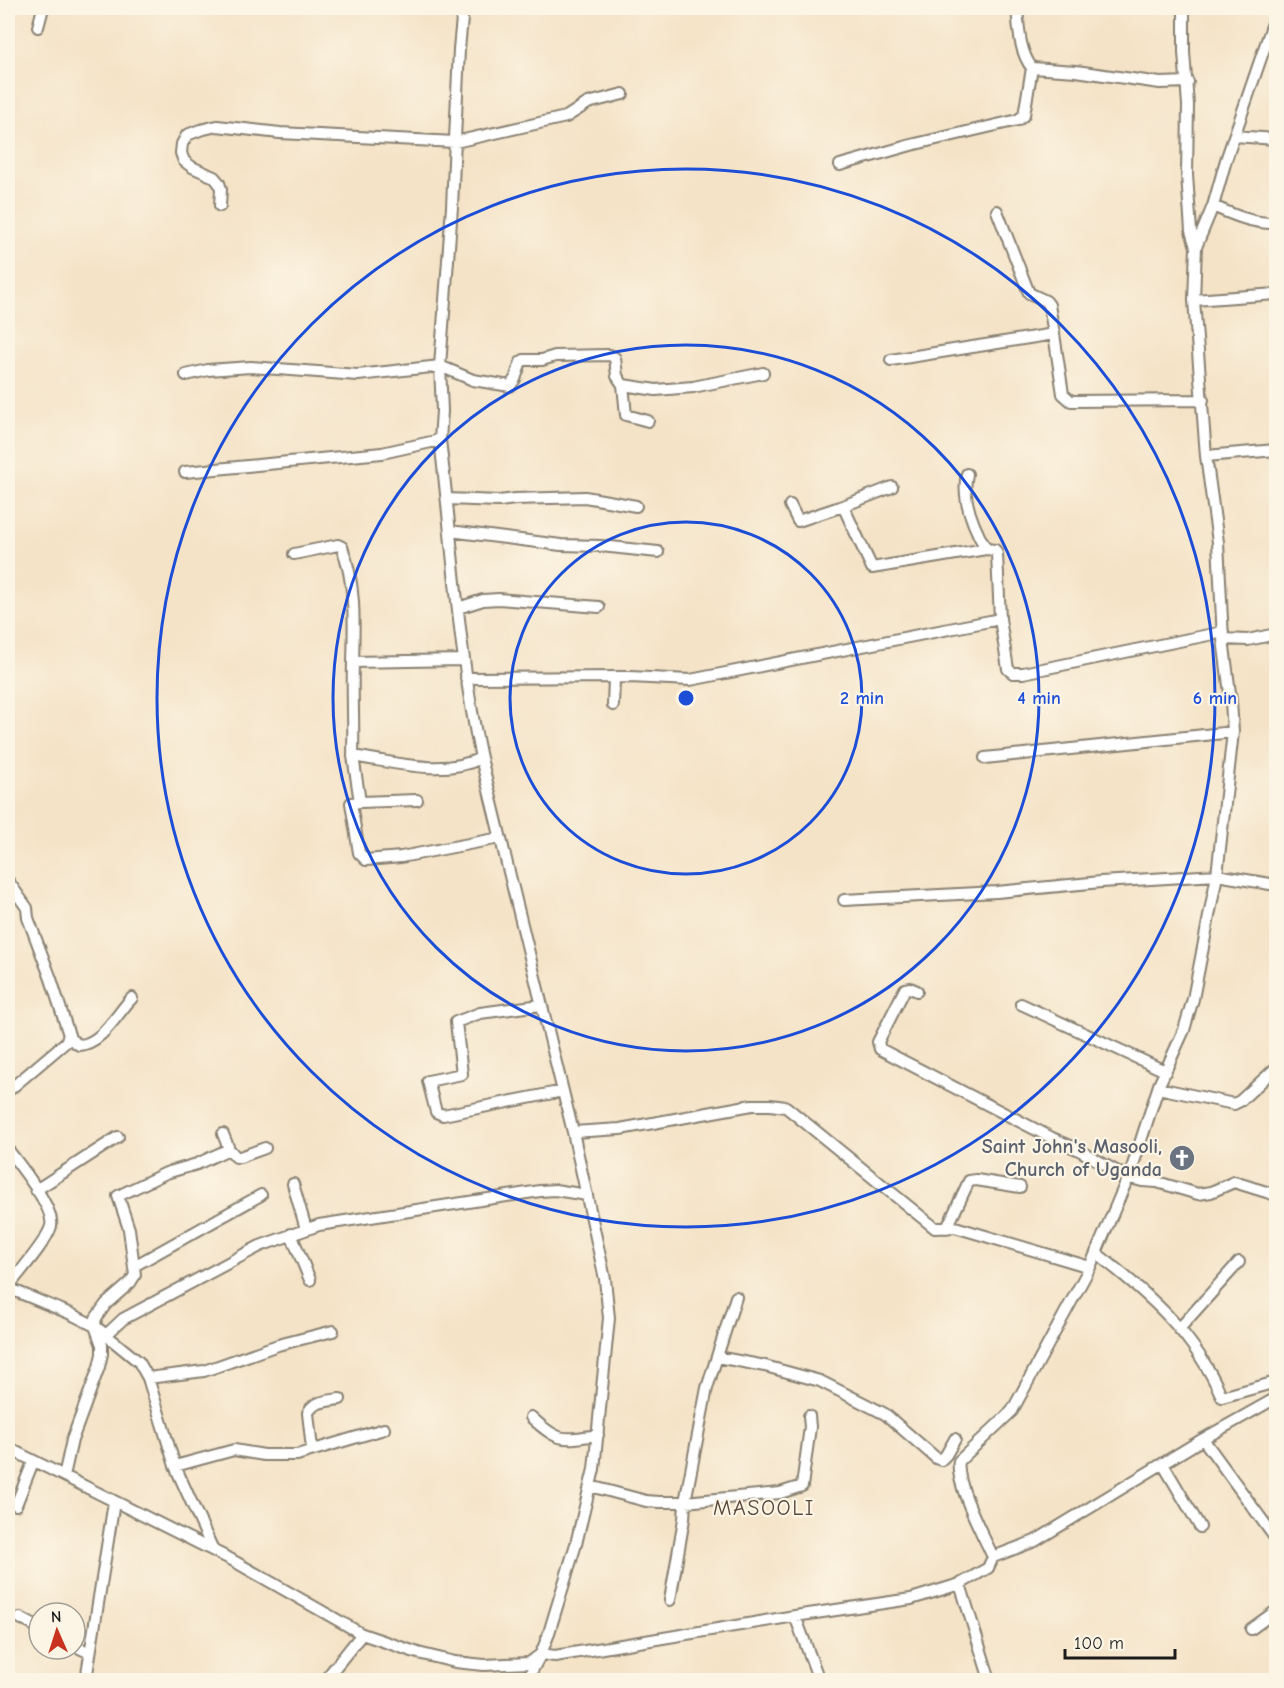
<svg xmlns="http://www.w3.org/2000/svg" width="1284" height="1688" font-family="'Comic Neue',sans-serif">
<rect width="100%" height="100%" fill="#fcf5e5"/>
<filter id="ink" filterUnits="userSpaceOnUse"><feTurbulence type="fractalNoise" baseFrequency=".0167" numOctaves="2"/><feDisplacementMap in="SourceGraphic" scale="12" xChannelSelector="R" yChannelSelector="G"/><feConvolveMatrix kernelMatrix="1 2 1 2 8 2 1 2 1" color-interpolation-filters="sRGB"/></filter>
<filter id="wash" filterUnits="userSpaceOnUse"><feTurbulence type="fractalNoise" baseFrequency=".008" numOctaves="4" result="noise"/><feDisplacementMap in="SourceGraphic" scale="24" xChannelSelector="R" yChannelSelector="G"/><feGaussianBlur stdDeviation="1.35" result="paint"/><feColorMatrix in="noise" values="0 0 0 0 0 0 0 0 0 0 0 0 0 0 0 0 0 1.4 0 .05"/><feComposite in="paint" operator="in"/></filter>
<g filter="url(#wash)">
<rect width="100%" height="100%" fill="#f4e3c7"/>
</g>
<g filter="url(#ink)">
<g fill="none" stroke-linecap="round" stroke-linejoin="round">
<!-- minor casing -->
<g stroke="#888072" stroke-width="14">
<path id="minor" d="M 463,8 L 459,49 L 452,207 L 440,366 L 442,411 L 440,440 C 453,546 458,653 481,758 L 573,1132 L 605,1279 L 609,1318 L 594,1469 L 576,1544 L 548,1636 L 541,1654 L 527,1680
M 1017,8 C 1019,29 1019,51 1032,68 L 1076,71 L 1160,83 L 1188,82
M 1184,8 L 1184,52 L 1188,105 L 1187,175 L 1191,231 L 1196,247
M 38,27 L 43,8
M 1234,136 L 1276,139
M 840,165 L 911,145 L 1018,120 L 1024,115 L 1032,68
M 220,206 L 221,189 L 219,183 L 214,177 L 192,167 L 184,161 L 181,153 L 182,144 L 187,135 L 200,130 L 217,126 L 280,133 L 455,142 L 566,117 L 588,103 L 623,94
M 1213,206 C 1233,215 1254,224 1276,223
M 997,211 L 1029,293 L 1046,301 L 1049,305 L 1054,334
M 1194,300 L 1276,294
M 891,360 L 1054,334 L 1063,394 L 1071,401 L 1203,400
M 186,375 L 208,370 L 251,367 L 358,375 L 440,366 L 473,380 L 510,386 L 515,379 L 521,362 L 524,360 L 542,360 L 555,356 L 610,355 L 615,358 L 617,376 L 623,385 L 656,390 L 693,387 L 763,373
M 623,385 L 626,415 L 648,421
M 1206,456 L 1276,450
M 185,472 L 382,453 L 440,440
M 967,474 C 961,499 974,528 986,549
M 447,499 L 499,501 L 516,499 L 585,497 L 636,506
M 790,505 L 798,521 L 843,506 L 892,487
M 843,506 L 872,568 L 986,549 L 995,550 L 997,554 L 1000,619 L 1008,669 L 1013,673 L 1023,673 L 1223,632
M 450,531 L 561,545 L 601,546 L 658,552
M 294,554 L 338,545 L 342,547 C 356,585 354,623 353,663 C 352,694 354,725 353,756 C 392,762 444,777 481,758
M 458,608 L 483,600 L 499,599 L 599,607
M 1223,639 L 1248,640 L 1276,634
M 353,662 L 463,660
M 466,678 L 630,677 L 690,680 L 1000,619
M 613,705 L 614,679
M 353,756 L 360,802 L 417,800
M 985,758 L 1233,732
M 360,802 L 351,803 L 359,853 L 366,860 L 401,857 L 500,838
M 8,881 L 27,908 L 28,918 L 51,979 L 69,1035 L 66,1042 L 8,1091
M 844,900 L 997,892 L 1101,882 L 1217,875 L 1276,885
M 917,991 L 910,988 L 905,989 L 878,1042 L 880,1049 L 1052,1138 L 1077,1149 L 1127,1177 L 1142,1181 L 1157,1182 L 1198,1194 L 1211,1192 L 1234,1182 L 1276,1195
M 1021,1004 L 1165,1071
M 541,1005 L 480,1013 L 456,1022 L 462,1074 L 428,1081 L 436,1112 L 443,1115 L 563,1091
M 69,1038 L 79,1045 C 102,1044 118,1012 132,998
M 1158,1088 L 1234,1104 L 1240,1101 L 1276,1068
M 573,1132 L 620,1129 L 752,1105 L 770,1105 L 786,1107 L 935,1228 L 955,1227 L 1090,1267
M 223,1134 L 229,1149 L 236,1157 L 240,1157 L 265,1148
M 8,1150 C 19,1164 55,1209 51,1226 C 48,1240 18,1274 8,1287
M 293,1184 L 306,1229
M 36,1190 L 118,1137
M 947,1228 L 969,1181 L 976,1180 L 1020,1187
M 291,1234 L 310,1280
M 1096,1253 C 1149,1294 1195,1334 1222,1397 L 1276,1382
M 134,1266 L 261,1195
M 8,1288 L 71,1314 L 95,1326 L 139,1362 L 148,1378 L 175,1466 L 213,1550
M 1179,1329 L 1239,1262
M 106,1335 L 123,1319 L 260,1246 L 319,1225 L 540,1191 L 555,1190 L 587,1195
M 717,1357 L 765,1366 L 820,1381 L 885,1414 L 936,1458 L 941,1460 L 946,1455 L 955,1439
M 148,1378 L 204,1371 L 278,1345 L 333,1331
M 531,1417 C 559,1443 562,1440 598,1435
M 1203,1439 L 1276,1539
M 8,1448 L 232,1560 L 362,1634 L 418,1653 L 455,1662 L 484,1665 L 529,1663 L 541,1654 L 555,1656 L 795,1616 L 911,1599 L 960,1584 L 988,1568 L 993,1557 L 1035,1541 L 1203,1439 L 1276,1398
M 312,1449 L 308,1413 C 313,1401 328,1401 340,1399
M 1163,1464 L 1200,1527
M 175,1466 L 234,1450 L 264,1455 L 297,1455 L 384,1429
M 64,1476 L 72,1440 L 99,1367 L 102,1354 L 102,1345 L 95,1326 L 96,1318 L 106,1304 L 130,1283 L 135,1275 L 129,1229 L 118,1196 L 166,1173 L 197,1164 L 229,1149
M 590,1486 L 646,1501 L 659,1502 L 685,1502 L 780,1493 L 802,1486 L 810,1427 L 809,1416
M 16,1505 L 33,1462
M 993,1557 C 983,1535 955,1484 959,1461 L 1012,1411 L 1090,1267 L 1132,1168 L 1159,1085 L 1184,1030 L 1193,999 L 1217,875 L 1233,732 L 1231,701 L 1223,639 L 1218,542 L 1206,456 L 1194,300 L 1196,247 L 1213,206 L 1226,160 L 1276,14
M 960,1584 L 990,1680
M 670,1600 L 684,1519 L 685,1502 L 707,1388 L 736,1297
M 795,1616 L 819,1680
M 20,1618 L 39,1628
M 1251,1629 L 1276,1611
M 75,1646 L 90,1653
M 86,1680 L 114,1502
M 330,1680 L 329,1675 L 362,1634"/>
</g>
<!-- minor -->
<use href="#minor" stroke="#fff" stroke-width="10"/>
</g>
</g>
<!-- distance rings -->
<g fill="none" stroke="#1d4ed8" stroke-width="3">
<circle cx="686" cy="698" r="176"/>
<circle cx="686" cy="698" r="353"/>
<circle cx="686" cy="698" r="529"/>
</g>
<!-- icons -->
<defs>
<g id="church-disc" transform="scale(1.35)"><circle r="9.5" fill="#6b7280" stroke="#fcf5e5"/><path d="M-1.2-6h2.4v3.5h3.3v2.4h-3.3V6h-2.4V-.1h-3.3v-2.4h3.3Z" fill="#fff"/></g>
</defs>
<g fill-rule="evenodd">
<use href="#church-disc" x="1182" y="1158"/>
</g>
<g text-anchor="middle" stroke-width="4.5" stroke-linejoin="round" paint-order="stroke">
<!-- worship labels -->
<g font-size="20" font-weight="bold" fill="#5b616d" stroke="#fcf5e5" text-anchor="end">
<text x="1162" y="1153">Saint John's Masooli,<tspan x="1162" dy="23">Church of Uganda</tspan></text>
</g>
<!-- quarter labels -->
<g font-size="22" letter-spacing="1.5" fill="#59493d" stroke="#fcf5e5">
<text x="764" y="1515">MASOOLI</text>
</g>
</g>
<circle cx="686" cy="698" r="9" fill="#1d4ed8" stroke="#fcf5e5" stroke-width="3"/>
<g font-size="18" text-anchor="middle" font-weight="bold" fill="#1d4ed8" stroke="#fcf5e5" stroke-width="4.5" stroke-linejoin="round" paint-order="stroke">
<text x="862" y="704">2 min</text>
<text x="1039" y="704">4 min</text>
<text x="1215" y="704">6 min</text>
</g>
<!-- margin -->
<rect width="1284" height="1688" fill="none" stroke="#fcf5e5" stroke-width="30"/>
<!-- north arrow -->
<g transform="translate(57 1631) rotate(357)"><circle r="28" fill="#fcf5e5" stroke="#a29e95" stroke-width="1.5"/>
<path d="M0-4.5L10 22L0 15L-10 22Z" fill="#c8321e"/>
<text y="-9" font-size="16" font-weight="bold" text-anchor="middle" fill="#1c1c1c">N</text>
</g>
<!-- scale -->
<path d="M1065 1649v9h110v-9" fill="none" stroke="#1c1c1c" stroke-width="3"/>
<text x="1074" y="1649" font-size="18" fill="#1c1c1c" stroke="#fcf5e5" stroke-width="4.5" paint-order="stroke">100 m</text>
</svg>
